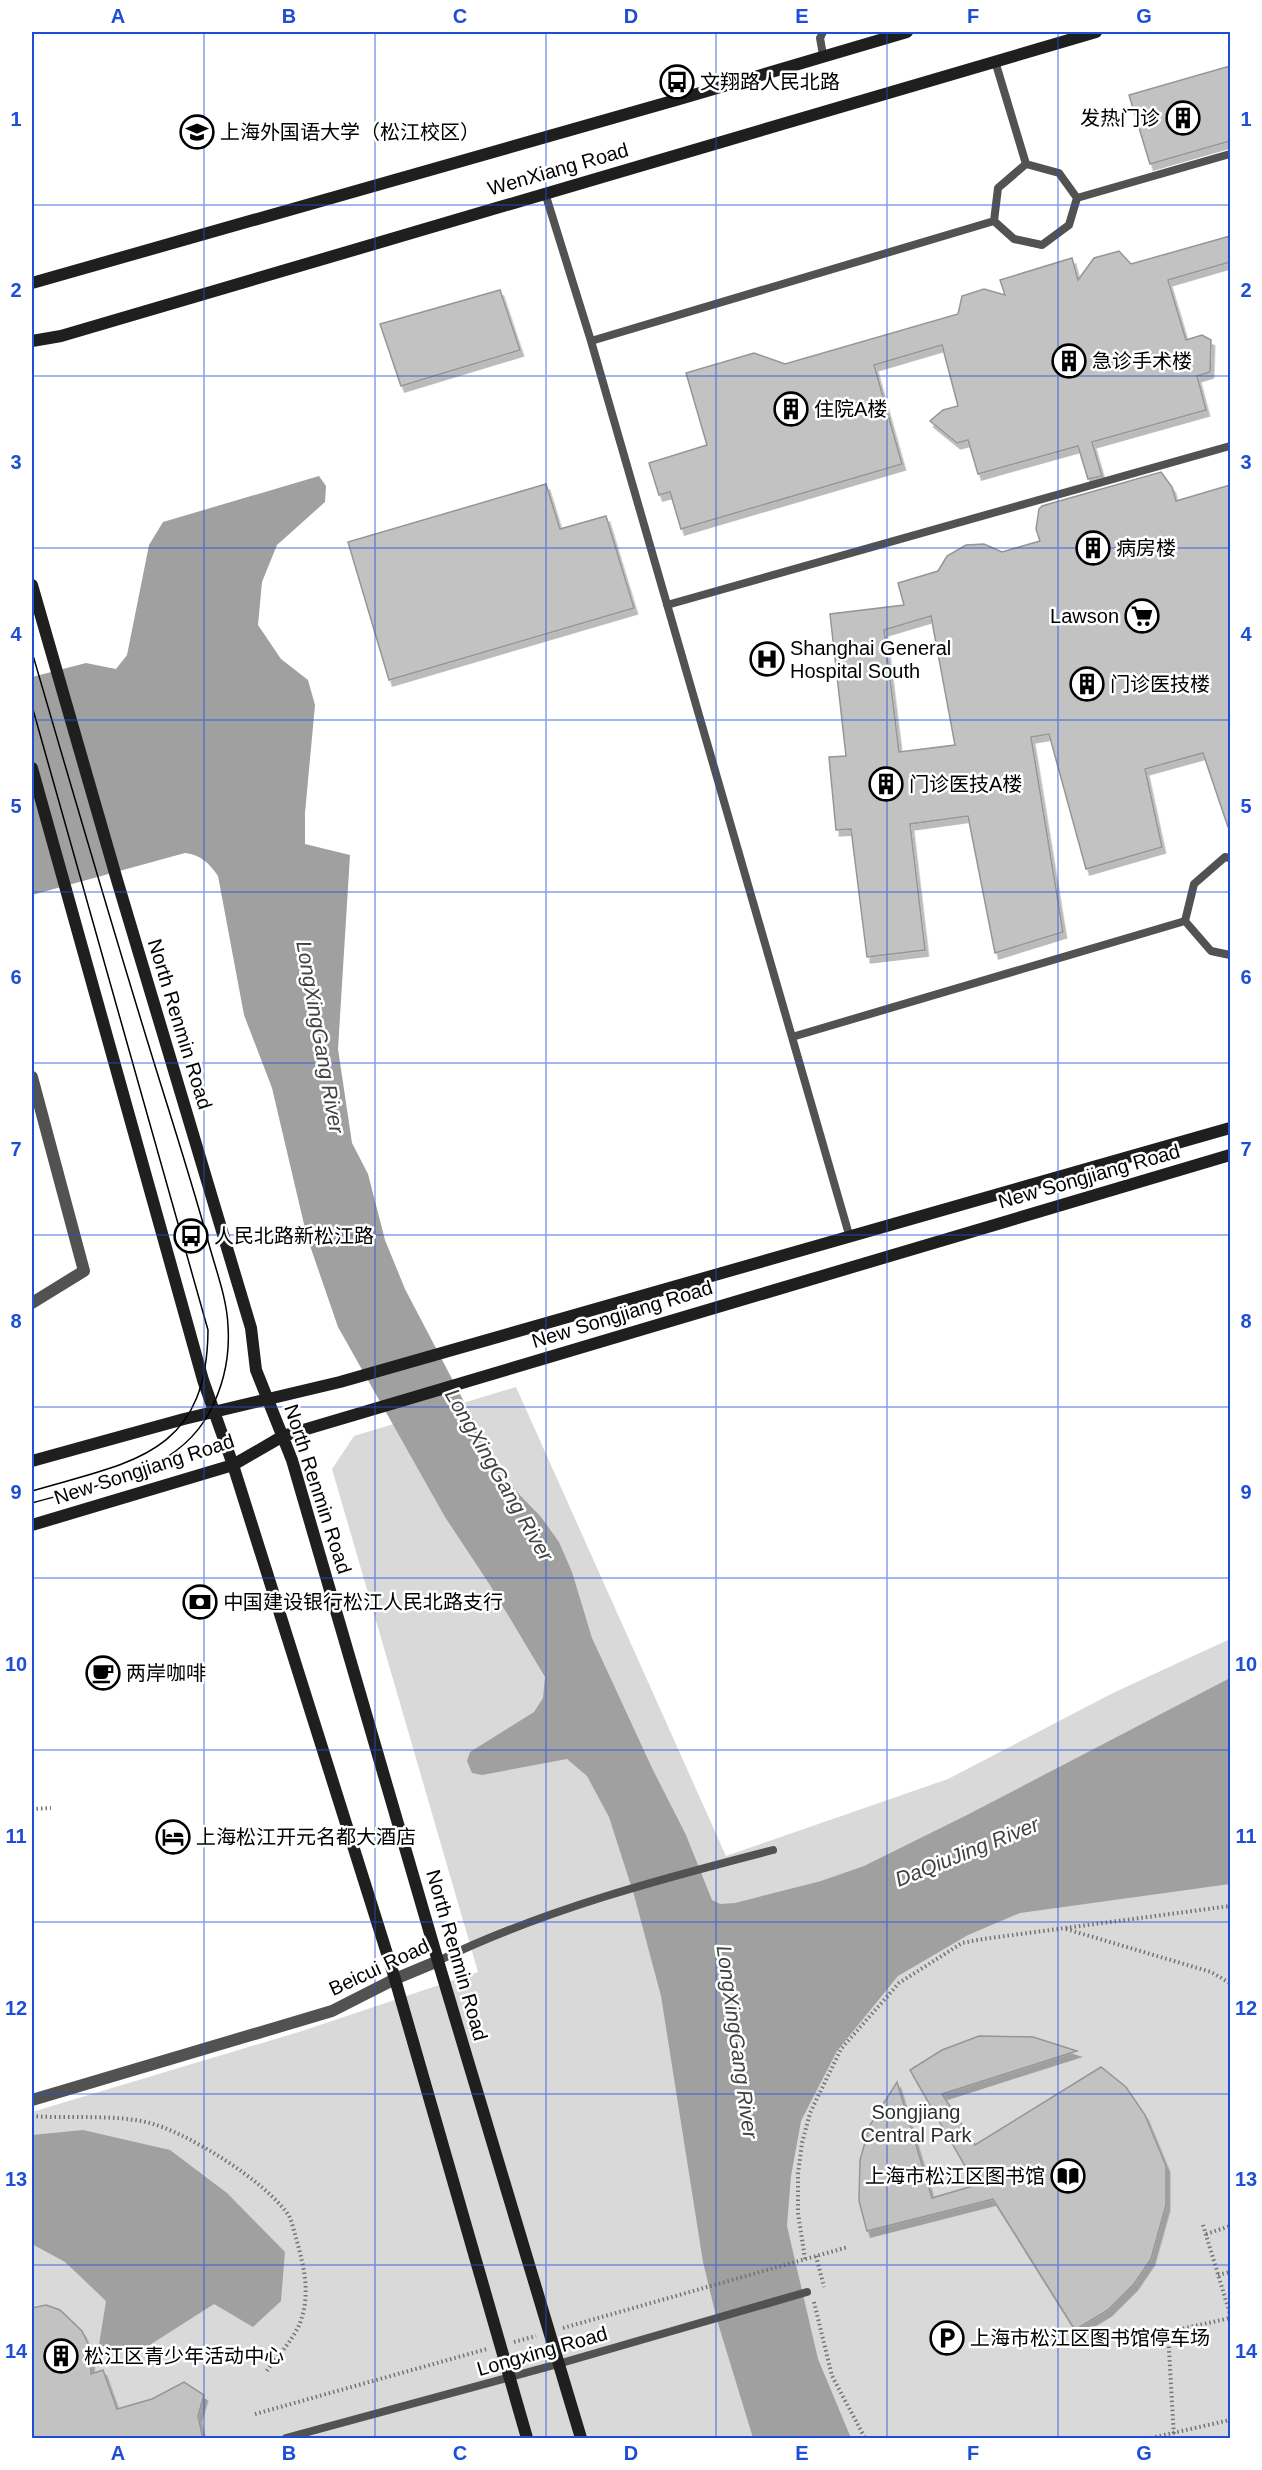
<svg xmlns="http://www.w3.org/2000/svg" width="1262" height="2470" font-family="Arial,'Noto Sans SC',sans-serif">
<defs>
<filter id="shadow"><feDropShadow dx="3.5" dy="6" stdDeviation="0" flood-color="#0004"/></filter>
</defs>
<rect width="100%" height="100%" fill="#fff"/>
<!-- green -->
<path fill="#d9d9d9" d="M 516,1387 L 726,1856 L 948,1779 L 1115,1692 L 1230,1639 L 1230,2438 L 32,2438 L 32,2112 L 302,2031 L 478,1972 L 332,1469 L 354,1436 Z"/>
<!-- water -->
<path fill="#a0a0a0" d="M 319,476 L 326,486 L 325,502 L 277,545 L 262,582 L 258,625 L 281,659 L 308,680 L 315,705 L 305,813 L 305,844 L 350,855 L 338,1049 L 352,1143 L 368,1174 L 385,1240 L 405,1289 L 495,1461 L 515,1490 L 541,1517 L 559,1542 L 572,1572 L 592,1638 L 652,1768 L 686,1835 L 712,1900 L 720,1904 L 735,1903 L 821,1881 L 864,1866 L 967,1815 L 1230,1678 L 1230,1884 L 1020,1913 L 968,1935 L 898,1976 L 837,2051 L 801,2121 L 791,2176 L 787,2226 L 818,2359 L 851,2438 L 753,2438 L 717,2320 L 703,2262 L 661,1996 L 634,1895 L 609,1817 L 587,1776 L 567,1759 L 482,1775 L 472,1773 L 467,1761 L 470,1752 L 534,1712 L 543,1698 L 545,1677 L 490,1585 L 445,1517 L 338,1327 L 307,1237 L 272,1088 L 244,1015 L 218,876 C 209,863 201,855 185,853 L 32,895 L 32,677 L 86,663 L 116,669 L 127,655 L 149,545 L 163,522 Z
M 83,2130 L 170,2150 L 227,2193 L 285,2252 L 281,2301 L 253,2327 L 214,2304 L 134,2355 L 99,2345 L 106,2301 L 65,2262 L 32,2244 L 32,2135 Z"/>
<!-- building -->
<path fill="#c2c2c2" stroke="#969696" stroke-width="1.5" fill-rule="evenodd" filter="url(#shadow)" d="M 1230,66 L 1230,141 L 1150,164 L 1129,95 Z
M 1230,236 L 1230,262 L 1168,280 L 1186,340 L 1202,335 L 1211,340 L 1210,372 L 1197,376 L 1206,410 L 1092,442 L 1102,476 L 1088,479 L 1078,446 L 978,474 L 968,440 L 957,443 L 930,421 L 943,410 L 958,406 L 942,345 L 874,365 L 902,464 L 681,529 L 670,492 L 659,495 L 649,463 L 707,445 L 686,373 L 754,353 L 785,364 L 958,314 L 962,296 L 984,289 L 1005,295 L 1000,280 L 1072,258 L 1078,280 L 1094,258 L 1119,251 L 1131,264 Z
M 500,290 L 520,350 L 401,386 L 380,324 Z
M 1161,472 L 1172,487 L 1176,501 L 1230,485 L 1230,827 L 1228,827 L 1203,753 L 1145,769 L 1162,847 L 1086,869 L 1049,734 L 1031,737 L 1063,932 L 995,953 L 968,816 L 910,824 L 925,950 L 867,957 L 851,829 L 836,830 L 829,757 L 846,756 L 830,614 L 904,605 L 898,583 L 938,571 L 947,556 L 966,545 L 984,544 L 1002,552 L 1040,541 L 1036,529 L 1039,509 L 1042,506 ZM 931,616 L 955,745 L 899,752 L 884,630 Z
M 546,484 L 560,529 L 606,516 L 634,608 L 389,680 L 348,542 Z
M 979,2036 L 1033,2037 L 1077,2051 L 942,2094 L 975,2145 L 1101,2067 L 1126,2087 L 1145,2115 L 1166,2166 L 1166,2205 L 1151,2259 L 1134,2284 L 1108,2310 L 1075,2330 L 993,2199 L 867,2231 L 859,2201 L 860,2160 L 870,2125 L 897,2082 L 932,2198 L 976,2185 L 910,2070 L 942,2050 Z
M 46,2305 L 60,2310 L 82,2331 L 90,2348 L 91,2374 L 103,2370 L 117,2409 L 152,2399 L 184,2382 L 204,2395 L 198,2416 L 203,2439 L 32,2439 L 32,2308 Z"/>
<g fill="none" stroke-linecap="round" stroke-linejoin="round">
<!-- path -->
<path stroke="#747474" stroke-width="4" stroke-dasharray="1.5 3" stroke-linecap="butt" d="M 32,1809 L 51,1808
M 1066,1929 L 1211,1972 L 1230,1983
M 32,2116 C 70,2119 108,2114 146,2122 C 186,2131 267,2182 289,2216 C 292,2222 294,2231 296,2238 C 304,2266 311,2294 300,2323 C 293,2340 277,2357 266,2372
M 1203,2225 L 1230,2314
M 1206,2234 L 1230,2226
M 816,2256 L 824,2287
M 805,2259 L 798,2213 L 798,2174 L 802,2143 L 810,2113 L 841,2049 L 899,1983 L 962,1943 L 983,1939 L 1230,1906
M 1218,2275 L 1230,2272
M 814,2302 L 832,2376 L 865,2438
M 563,2328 L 848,2247
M 514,2342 L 536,2336
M 255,2414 L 487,2349
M 1151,2438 L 1230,2420
M 1174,2438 L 1168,2332 L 1230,2318"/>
<!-- service -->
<path stroke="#525252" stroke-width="8" d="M 823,32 L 820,38 L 823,55
M 995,61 L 1026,164
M 1026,164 L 1059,173 L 1077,198 L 1069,225 L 1042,245 L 1014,239 L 994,221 L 998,188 Z
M 545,193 L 591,341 L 850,1238
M 1077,198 L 1230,154
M 591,341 L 994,221
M 667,605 L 1230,446
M 1230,858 L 1225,857 L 1194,884 L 1185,921 L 1211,951 L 1230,955
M 792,1037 L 1185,921
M 438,1961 C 543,1910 660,1879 773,1850
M 286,2438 L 558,2364 L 807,2292"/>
<!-- minor -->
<path stroke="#525252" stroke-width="12" d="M 32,1077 L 84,1271 L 32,1303
M 32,2100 L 332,2011 L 395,1979 L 438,1961"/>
<!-- secondary -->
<path stroke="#1f1f1f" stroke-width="12" d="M 32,283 L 683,98 L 907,32
M 32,341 L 61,336 L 1096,32
M 32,585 L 117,880 L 251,1328 L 256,1370 L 292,1460 L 438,1961 L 581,2438
M 32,768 L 203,1380 L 233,1465 L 395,1979 L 527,2438
M 32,1461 L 184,1419 L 340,1382 L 1230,1128
M 32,1525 L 233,1465 L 283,1436 L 1230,1155"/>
<!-- tram -->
<path stroke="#000" stroke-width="1.5" d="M 32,652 C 74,796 116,941 161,1085 C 178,1139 195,1193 210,1248 C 217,1273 227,1300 228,1326 C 230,1356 223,1387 209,1413 C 175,1476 94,1485 32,1503
M 32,706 L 208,1330 C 207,1456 130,1462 32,1491"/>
</g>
<!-- grid -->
<path fill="none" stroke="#1d4ed8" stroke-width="1.5" stroke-opacity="0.55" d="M 204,32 L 204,2438M 375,32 L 375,2438M 546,32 L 546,2438M 716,32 L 716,2438M 887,32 L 887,2438M 1058,32 L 1058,2438M 32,205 L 1230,205M 32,376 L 1230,376M 32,548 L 1230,548M 32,720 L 1230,720M 32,892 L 1230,892M 32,1063 L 1230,1063M 32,1235 L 1230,1235M 32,1407 L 1230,1407M 32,1578 L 1230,1578M 32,1750 L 1230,1750M 32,1922 L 1230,1922M 32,2094 L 1230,2094M 32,2265 L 1230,2265"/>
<!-- icons -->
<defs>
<g id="bus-ring" transform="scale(1.725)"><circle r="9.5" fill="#fff" stroke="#000" stroke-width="1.5"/><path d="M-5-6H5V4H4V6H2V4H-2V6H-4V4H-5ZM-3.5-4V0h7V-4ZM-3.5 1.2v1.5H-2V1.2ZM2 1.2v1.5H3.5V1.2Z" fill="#000"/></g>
<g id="building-ring" transform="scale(1.725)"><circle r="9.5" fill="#fff" stroke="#000" stroke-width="1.5"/><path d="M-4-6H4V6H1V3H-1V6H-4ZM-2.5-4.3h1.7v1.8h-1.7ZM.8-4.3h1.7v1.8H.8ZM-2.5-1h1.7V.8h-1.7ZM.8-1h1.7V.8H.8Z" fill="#000"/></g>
<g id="university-ring" transform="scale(1.725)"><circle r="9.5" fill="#fff" stroke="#000" stroke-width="1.5"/><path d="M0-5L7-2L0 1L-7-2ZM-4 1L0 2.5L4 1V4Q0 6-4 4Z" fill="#000"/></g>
<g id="supermarket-ring" transform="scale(1.725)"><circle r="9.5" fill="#fff" stroke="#000" stroke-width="1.5"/><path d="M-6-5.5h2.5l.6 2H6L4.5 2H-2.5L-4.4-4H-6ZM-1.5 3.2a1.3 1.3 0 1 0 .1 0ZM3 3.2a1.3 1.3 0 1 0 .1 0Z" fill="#000"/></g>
<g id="hospital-ring" transform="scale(1.725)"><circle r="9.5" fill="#fff" stroke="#000" stroke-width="1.5"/><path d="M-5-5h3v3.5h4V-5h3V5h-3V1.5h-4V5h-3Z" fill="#000"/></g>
<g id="bank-ring" transform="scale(1.725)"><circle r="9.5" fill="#fff" stroke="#000" stroke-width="1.5"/><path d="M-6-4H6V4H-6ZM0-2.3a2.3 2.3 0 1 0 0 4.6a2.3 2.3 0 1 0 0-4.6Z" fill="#000"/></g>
<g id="cafe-ring" transform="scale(1.725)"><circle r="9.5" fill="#fff" stroke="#000" stroke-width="1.5"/><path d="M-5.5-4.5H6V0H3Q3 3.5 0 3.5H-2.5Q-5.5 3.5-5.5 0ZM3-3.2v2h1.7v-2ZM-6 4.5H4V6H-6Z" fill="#000"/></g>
<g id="hotel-ring" transform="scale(1.725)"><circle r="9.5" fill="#fff" stroke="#000" stroke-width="1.5"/><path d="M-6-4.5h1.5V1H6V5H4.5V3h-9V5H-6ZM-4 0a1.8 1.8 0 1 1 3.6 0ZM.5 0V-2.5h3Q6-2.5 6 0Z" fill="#000"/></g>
<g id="library-ring" transform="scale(1.725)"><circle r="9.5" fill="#fff" stroke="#000" stroke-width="1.5"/><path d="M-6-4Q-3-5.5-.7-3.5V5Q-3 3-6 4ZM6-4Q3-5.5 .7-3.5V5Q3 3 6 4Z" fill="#000"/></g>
<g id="parking-ring" transform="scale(1.725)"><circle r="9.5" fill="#fff" stroke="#000" stroke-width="1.5"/><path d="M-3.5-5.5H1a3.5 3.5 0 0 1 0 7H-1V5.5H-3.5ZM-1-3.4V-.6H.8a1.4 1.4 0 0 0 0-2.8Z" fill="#000"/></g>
</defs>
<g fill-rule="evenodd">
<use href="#bus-ring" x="677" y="82"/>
<use href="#building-ring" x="1183" y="118"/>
<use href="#university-ring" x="197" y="132"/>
<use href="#building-ring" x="1069" y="361"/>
<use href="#building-ring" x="791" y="409"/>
<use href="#building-ring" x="1093" y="548"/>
<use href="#supermarket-ring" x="1142" y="616"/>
<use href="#hospital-ring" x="767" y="659"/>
<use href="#building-ring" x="1087" y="684"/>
<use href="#building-ring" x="886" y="784"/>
<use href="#bus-ring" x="191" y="1236"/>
<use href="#bank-ring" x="200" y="1602"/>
<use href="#cafe-ring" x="103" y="1673"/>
<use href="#hotel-ring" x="173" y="1837"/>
<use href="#library-ring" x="1068" y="2176"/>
<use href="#parking-ring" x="947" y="2338"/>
<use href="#building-ring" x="61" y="2356"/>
</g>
<g text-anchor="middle" stroke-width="5" stroke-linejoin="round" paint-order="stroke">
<!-- poi labels -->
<g font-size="20" fill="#000" stroke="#fff" text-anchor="start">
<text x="700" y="89">文翔路人民北路</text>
<text x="1160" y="125" text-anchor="end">发热门诊</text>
<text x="220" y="139">上海外国语大学（松江校区）</text>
<text x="1092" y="368">急诊手术楼</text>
<text x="814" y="416">住院A楼</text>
<text x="1116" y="555">病房楼</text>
<text x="1119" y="623" text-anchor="end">Lawson</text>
<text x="790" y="655">Shanghai General<tspan x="790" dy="23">Hospital South</tspan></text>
<text x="1110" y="691">门诊医技楼</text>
<text x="909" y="791">门诊医技A楼</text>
<text x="214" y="1243">人民北路新松江路</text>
<text x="223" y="1609">中国建设银行松江人民北路支行</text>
<text x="126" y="1680">两岸咖啡</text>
<text x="196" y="1844">上海松江开元名都大酒店</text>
<text x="1045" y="2183" text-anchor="end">上海市松江区图书馆</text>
<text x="970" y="2345">上海市松江区图书馆停车场</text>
<text x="84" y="2363">松江区青少年活动中心</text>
</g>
<!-- street labels -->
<g font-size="20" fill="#000" stroke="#fff">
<text transform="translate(558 169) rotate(-16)" y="7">WenXiang Road</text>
<text transform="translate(180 1024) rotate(73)" y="7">North Renmin Road</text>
<text transform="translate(1089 1176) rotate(-16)" y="7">New Songjiang Road</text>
<text transform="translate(622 1314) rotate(-17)" y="7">New Songjiang Road</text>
<text transform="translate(144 1469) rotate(-18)" y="7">New Songjiang Road</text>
<text transform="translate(318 1489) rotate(72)" y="7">North Renmin Road</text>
<text transform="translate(457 1955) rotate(74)" y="7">North Renmin Road</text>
<text transform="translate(379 1967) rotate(-25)" y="7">Beicui Road</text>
<text transform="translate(542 2351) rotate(-16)" y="7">Longxing Road</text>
</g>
<!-- park labels -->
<g font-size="20" fill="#303030" stroke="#fff">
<text x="916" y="2119">Songjiang<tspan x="916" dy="23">Central Park</tspan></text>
</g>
<!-- water labels -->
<g font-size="21" font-style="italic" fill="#414141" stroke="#fff">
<text transform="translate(320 1037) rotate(80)" y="7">LongXingGang River</text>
<text transform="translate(499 1475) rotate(60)" y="7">LongXingGang River</text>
<text transform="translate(967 1852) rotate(-22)" y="7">DaQiuJing River</text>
<text transform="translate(737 2042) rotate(82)" y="7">LongXingGang River</text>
</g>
</g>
<!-- border -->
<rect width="1262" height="2470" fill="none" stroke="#ffffff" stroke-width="66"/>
<rect x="33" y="33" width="1196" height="2404" fill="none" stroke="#1d4ed8" stroke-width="2"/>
<g font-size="20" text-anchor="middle" font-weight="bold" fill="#1d4ed8">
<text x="118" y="23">A</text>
<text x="289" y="23">B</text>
<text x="460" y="23">C</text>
<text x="631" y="23">D</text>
<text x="802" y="23">E</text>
<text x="973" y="23">F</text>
<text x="1144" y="23">G</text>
<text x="16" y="126">1</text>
<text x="1246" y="126">1</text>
<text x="16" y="297">2</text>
<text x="1246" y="297">2</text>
<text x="16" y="469">3</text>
<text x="1246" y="469">3</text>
<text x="16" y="641">4</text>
<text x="1246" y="641">4</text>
<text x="16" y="813">5</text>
<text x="1246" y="813">5</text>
<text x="16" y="984">6</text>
<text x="1246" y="984">6</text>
<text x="16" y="1156">7</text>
<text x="1246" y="1156">7</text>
<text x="16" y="1328">8</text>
<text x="1246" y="1328">8</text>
<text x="16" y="1499">9</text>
<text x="1246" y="1499">9</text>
<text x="16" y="1671">10</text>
<text x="1246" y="1671">10</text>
<text x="16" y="1843">11</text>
<text x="1246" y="1843">11</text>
<text x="16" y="2015">12</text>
<text x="1246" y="2015">12</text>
<text x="16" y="2186">13</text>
<text x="1246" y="2186">13</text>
<text x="16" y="2358">14</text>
<text x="1246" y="2358">14</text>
<text x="118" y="2460">A</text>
<text x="289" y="2460">B</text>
<text x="460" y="2460">C</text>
<text x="631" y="2460">D</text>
<text x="802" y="2460">E</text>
<text x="973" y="2460">F</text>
<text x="1144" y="2460">G</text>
</g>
</svg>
